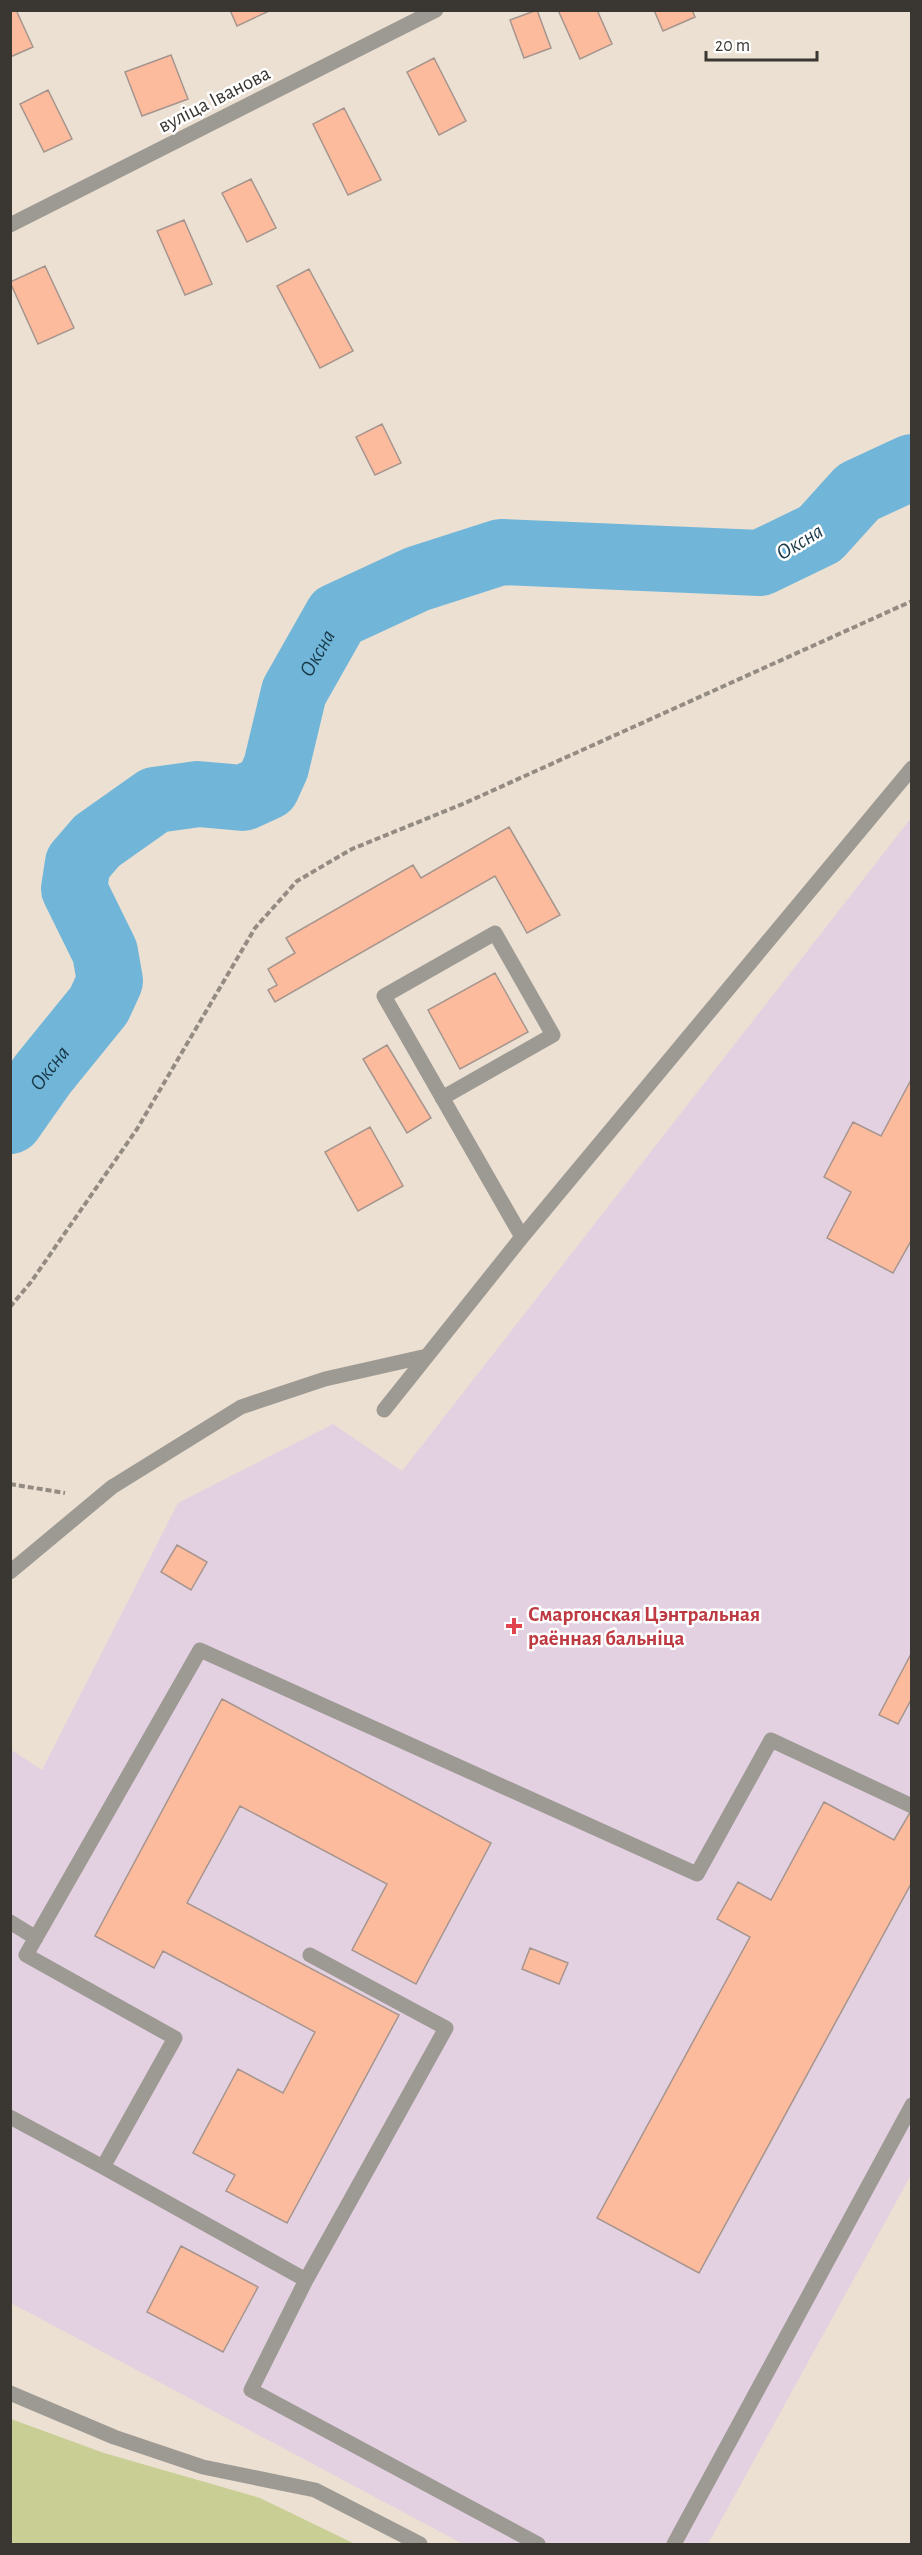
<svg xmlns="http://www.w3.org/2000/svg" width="922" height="2555" font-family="'Alegreya Sans',sans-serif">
<rect width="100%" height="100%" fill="#ebe0d2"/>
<!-- medical -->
<path fill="#e3d1e2" d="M 911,818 L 911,2175 L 708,2544 L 463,2544 L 11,2303 L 10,1749 L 42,1770 L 178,1503 L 333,1424 L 402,1471 Z"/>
<!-- green -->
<path fill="#c9ce94" d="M 11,2419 L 104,2453 L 260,2498 L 355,2544 L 11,2544 Z"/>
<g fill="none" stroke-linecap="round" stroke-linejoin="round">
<!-- river -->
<path stroke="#71b6d9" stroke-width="66" id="s1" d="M 10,1121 L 43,1074 L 99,1005 L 110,981 L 105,952 L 74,889 L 78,863 L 97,841 L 155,800 L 198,794 L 243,798 L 267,787 L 276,767 L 294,692 L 337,616 L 417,579 L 501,552 L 760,563 L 820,534 L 858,492 L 912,467"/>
</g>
<!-- building -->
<path fill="#fdbb9e" stroke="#a6958e" stroke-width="1.5" d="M 10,10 L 16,10 L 33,47 L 10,57 Z
M 230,10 L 271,10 L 237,26 Z
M 537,10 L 551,48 L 524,58 L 510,20 Z
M 558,10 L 597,10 L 612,44 L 580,59 Z
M 654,10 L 692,10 L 695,17 L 663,31 Z
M 171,55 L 188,99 L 142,116 L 125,72 Z
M 434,58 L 466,121 L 439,135 L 407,72 Z
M 48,90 L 72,139 L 44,152 L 20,104 Z
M 344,108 L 381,180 L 348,195 L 313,124 Z
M 251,179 L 276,228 L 247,242 L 222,193 Z
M 184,220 L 212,284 L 185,295 L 157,231 Z
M 45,266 L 74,328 L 38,344 L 10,282 Z
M 309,269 L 353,351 L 320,368 L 277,286 Z
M 382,424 L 401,463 L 375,475 L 356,437 Z
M 509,827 L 560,915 L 527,933 L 495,876 L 275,1002 L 268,990 L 277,985 L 268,969 L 295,953 L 286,938 L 413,865 L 421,878 Z
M 495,973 L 528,1032 L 460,1069 L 428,1010 Z
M 387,1045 L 431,1118 L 407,1133 L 363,1059 Z
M 912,1078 L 912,1239 L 893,1273 L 827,1238 L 851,1192 L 824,1177 L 853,1122 L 881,1136 Z
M 370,1127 L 403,1186 L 358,1211 L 325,1152 Z
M 177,1545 L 207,1562 L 191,1590 L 161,1572 Z
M 912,1652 L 912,1698 L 898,1724 L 879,1715 Z
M 222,1699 L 491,1843 L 416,1984 L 352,1950 L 387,1884 L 240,1806 L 187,1903 L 399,2015 L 287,2223 L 226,2191 L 235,2175 L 193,2153 L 238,2069 L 283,2093 L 315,2032 L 163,1951 L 154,1968 L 95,1936 Z
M 824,1802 L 894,1840 L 912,1809 L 912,1882 L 699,2273 L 597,2218 L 750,1937 L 717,1919 L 738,1882 L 771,1900 Z
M 530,1948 L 568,1963 L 559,1984 L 522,1969 Z
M 181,2246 L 258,2287 L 223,2352 L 147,2312 Z"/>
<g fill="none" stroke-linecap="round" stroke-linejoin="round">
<!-- path -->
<path stroke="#948c82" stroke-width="4" stroke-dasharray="6 3" stroke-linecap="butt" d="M 10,1307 L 31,1282 L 137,1129 L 255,928 L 297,881 L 352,849 L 465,803 L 912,601
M 10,1484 L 65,1493"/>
<!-- lane -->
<path stroke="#9d9993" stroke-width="15" d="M 442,1098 L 553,1035 L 495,933 L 384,996 L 522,1237
M 384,1410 L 522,1237 L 912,768
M 10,1572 L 112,1487 L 241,1407 L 325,1379 L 427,1356
M 10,1922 L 36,1938
M 310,1955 L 446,2028 L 306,2280 L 251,2390 L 538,2544
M 10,2117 L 103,2167
M 306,2280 L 103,2167 L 175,2038 L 26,1955 L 200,1650 L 697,1874 L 771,1740 L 912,1806
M 674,2544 L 912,2105"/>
<!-- street -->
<path stroke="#9d9993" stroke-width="15" d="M 10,225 L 436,10
M 10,2393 L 114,2437 L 203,2467 L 315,2490 L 420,2544"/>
</g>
<!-- markers -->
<path fill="#e0444e" stroke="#fff" stroke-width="2" d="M511 1617h6v6h6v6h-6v6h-6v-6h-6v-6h6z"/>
<g text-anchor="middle" stroke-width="5" stroke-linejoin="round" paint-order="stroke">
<!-- street labels -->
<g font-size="21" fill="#3a3631" stroke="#fff">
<text transform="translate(214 99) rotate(-27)" y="7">вуліца Іванова</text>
</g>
<!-- health labels -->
<g font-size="21" font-weight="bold" fill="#be3a42" stroke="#fff" text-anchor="start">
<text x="528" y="1621">Смаргонская Цэнтральная<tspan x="528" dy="24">раённая бальніца</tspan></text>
</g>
<!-- water labels -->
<g font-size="22" font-style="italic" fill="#183848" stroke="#fff">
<text transform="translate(799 541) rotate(-31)" y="8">Оксна</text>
<text dy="8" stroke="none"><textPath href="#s1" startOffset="658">Оксна</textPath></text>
<text dy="8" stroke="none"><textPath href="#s1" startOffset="66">Оксна</textPath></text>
</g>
</g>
<!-- border -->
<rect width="922" height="2555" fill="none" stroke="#3a3631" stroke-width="24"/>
<!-- scale -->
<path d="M706 51v9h111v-9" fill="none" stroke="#3a3631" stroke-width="3"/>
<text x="715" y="51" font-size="18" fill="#3a3631" stroke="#ffffff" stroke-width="4.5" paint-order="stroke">20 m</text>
</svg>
